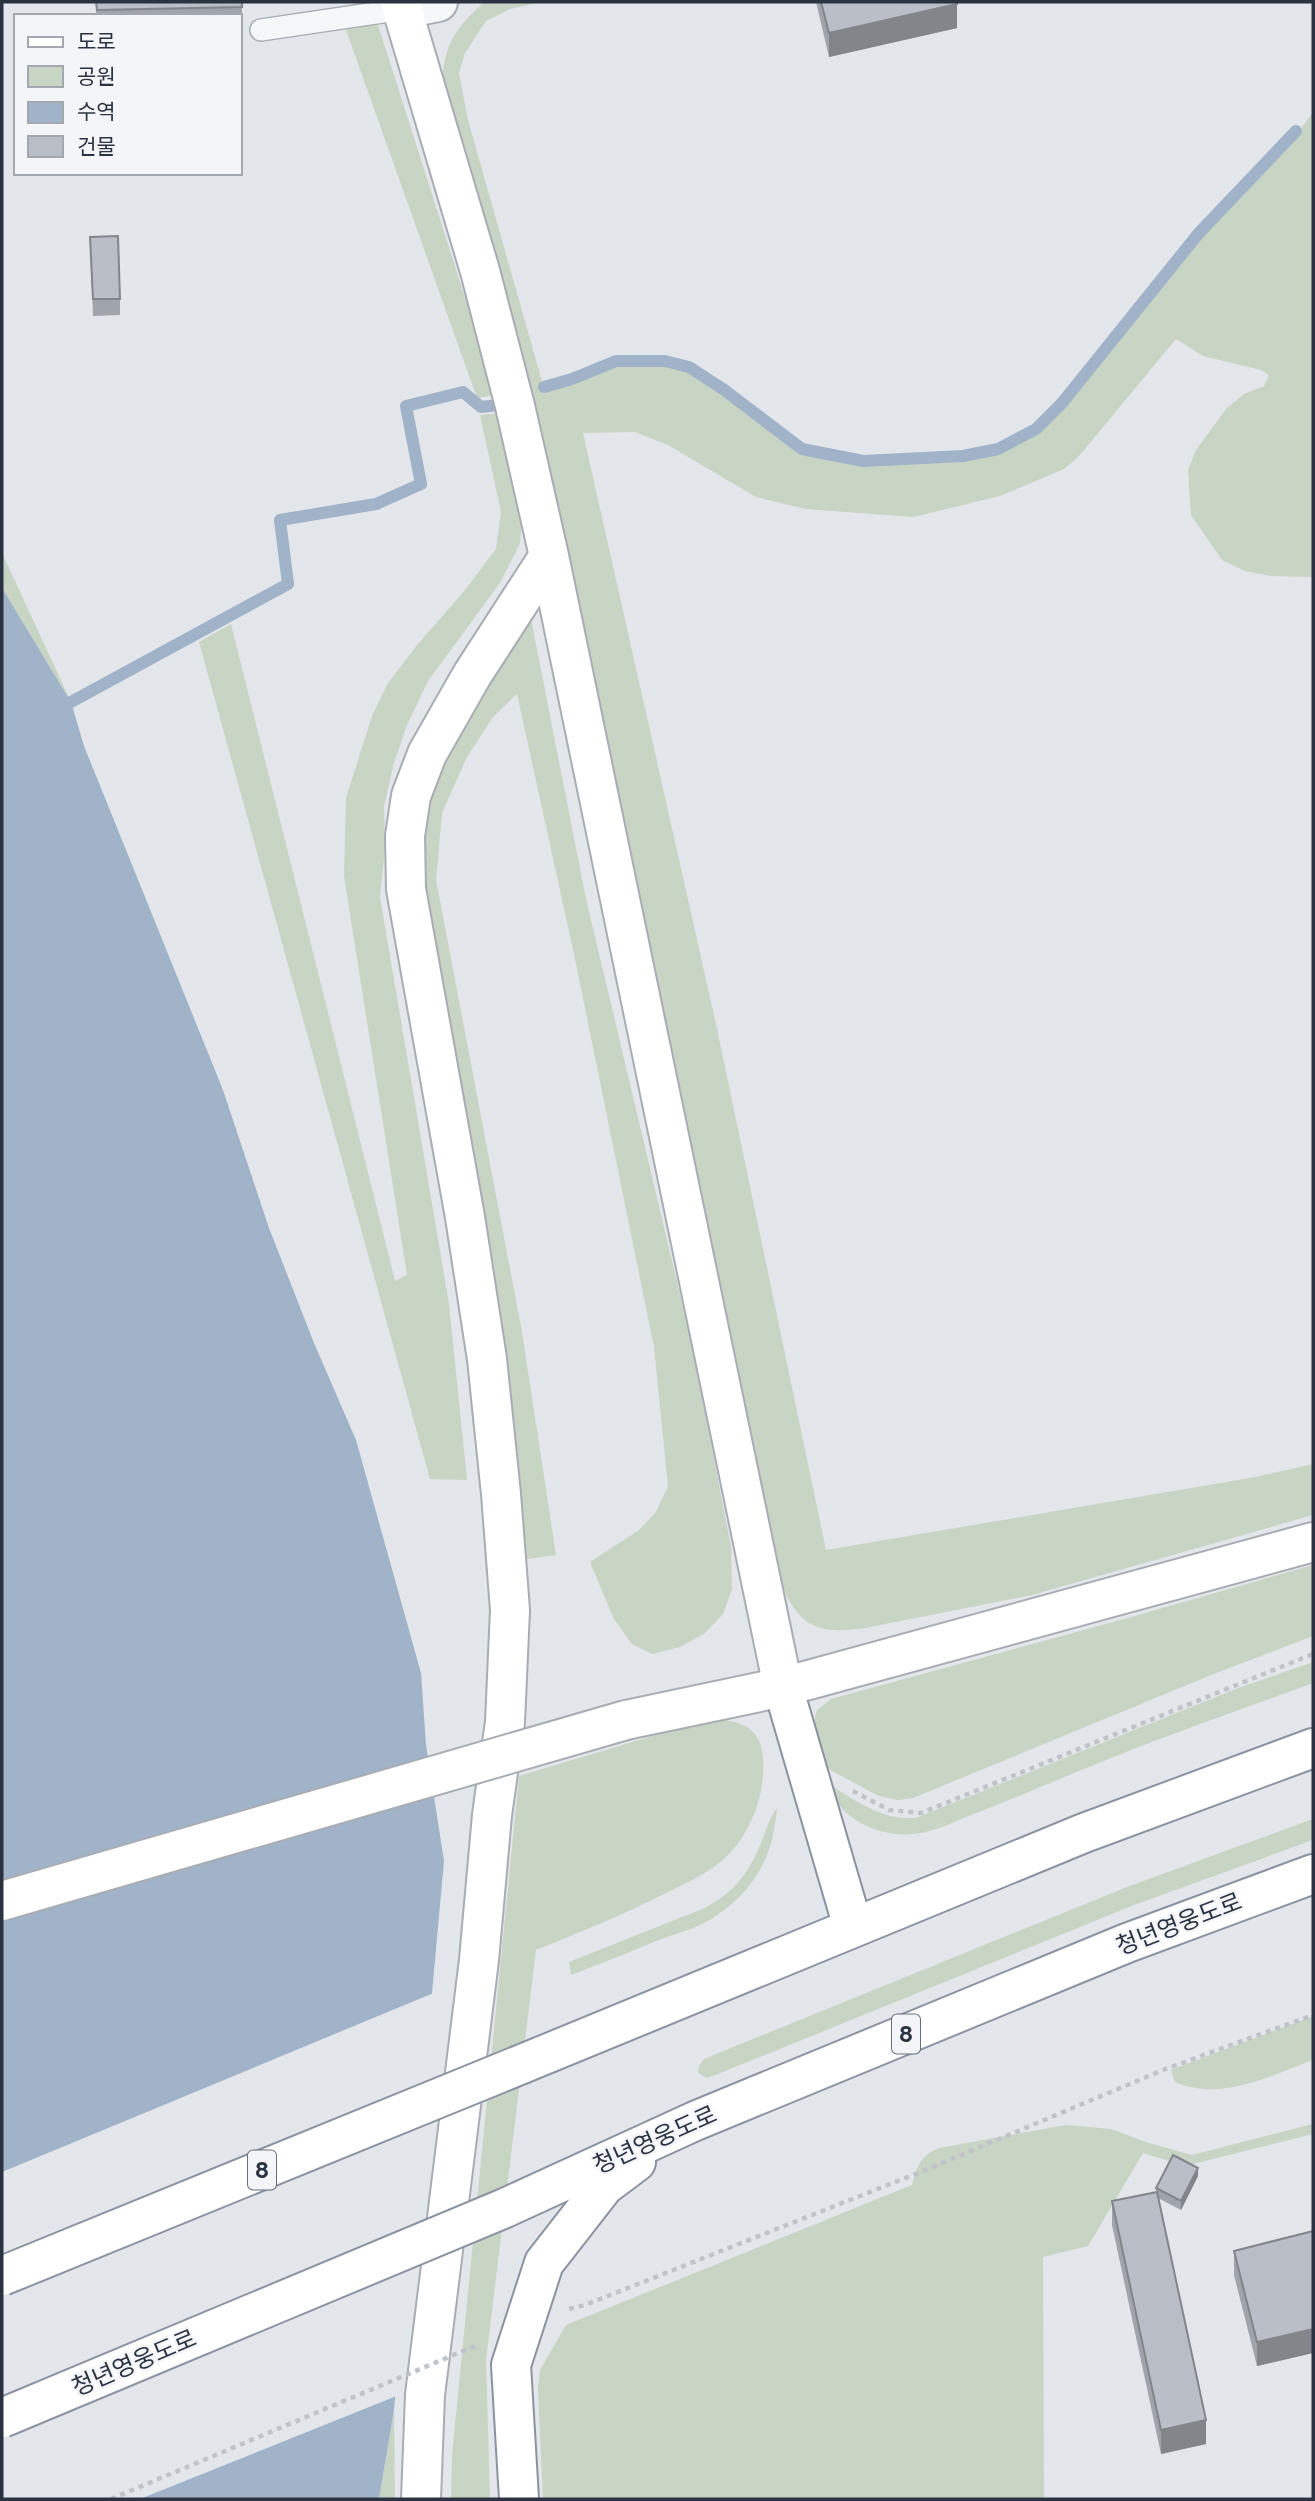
<svg xmlns="http://www.w3.org/2000/svg" width="1315" height="2501" font-family="Raleway,'Noto Sans KR',sans-serif">
<rect width="100%" height="100%" fill="#e3e6ea"/>
<!-- green -->
<path fill="#c8d4c4" d="M 484,2 L 541,2 L 510,9 L 486,21 L 465,53 L 459,73 L 468,120 L 543,385 L 540,389 L 545,390 L 573,382 L 617,364 L 664,364 L 687,370 L 722,391 L 801,452 L 862,463 L 917,463 L 963,459 L 999,451 L 1038,431 L 1065,405 L 1200,236 L 1297,134 L 1313,112 L 1313,577 L 1271,576 L 1245,571 L 1222,560 L 1191,515 L 1188,470 L 1196,450 L 1227,408 L 1244,394 L 1264,386 L 1269,375 L 1261,370 L 1203,356 L 1176,339 L 1079,456 L 1064,469 L 1000,496 L 913,517 L 806,509 L 756,497 L 668,445 L 635,432 L 583,433 L 716,1024 L 826,1550 L 1256,1477 L 1313,1464 L 1313,1515 L 1032,1595 L 865,1628 C 824,1634 802,1630 784,1590 L 689,1153 L 441,88 C 445,44 452,32 484,2 Z
M 378,25 L 496,395 L 477,398 L 345,27 Z
M 502,413 L 523,502 L 520,543 L 500,583 L 428,681 L 407,725 L 394,763 L 384,806 L 385,848 L 380,897 L 449,1304 L 467,1480 L 430,1479 L 199,642 L 231,624 L 395,1281 L 407,1275 L 344,876 L 346,798 L 372,716 L 388,683 L 418,644 L 465,590 L 496,549 L 501,512 L 480,415 Z
M 2,553 L 71,702 L 2,588 Z
M 531,619 L 586,899 L 692,1345 L 731,1547 L 732,1589 L 723,1614 L 705,1633 L 680,1647 L 652,1654 L 632,1644 L 614,1619 L 590,1562 L 639,1530 L 656,1512 L 668,1486 L 654,1347 L 574,954 L 517,694 L 493,717 L 467,757 L 442,813 L 436,880 L 522,1332 L 556,1555 L 527,1559 L 519,1476 L 501,1361 L 420,907 L 420,813 L 455,731 Z
M 1313,1565 L 1313,1636 L 1216,1673 L 913,1798 L 898,1800 L 879,1796 L 832,1771 L 823,1763 L 812,1727 L 817,1710 L 831,1699 L 1124,1619 Z
M 1313,1662 L 1313,1683 C 1240,1710 1166,1735 1094,1765 C 1051,1782 1009,1801 966,1817 C 952,1823 936,1830 921,1833 C 883,1840 839,1821 827,1783 C 855,1800 882,1821 916,1818 L 1241,1687 Z
M 709,1719 C 732,1719 758,1724 762,1751 C 768,1786 753,1830 728,1855 C 710,1873 686,1883 664,1894 C 622,1915 579,1933 536,1950 L 486,2360 L 490,2499 L 451,2499 L 452,2455 L 519,1776 Z
M 777,1808 C 773,1858 754,1892 711,1919 C 695,1929 674,1934 656,1941 C 628,1953 599,1964 571,1975 L 569,1962 L 705,1908 C 733,1892 746,1877 759,1848 C 765,1834 768,1820 777,1808 Z
M 1313,1819 L 1313,1840 L 1134,1905 L 718,2074 L 707,2078 L 698,2073 L 699,2066 L 704,2059 L 1127,1887 Z
M 1313,2016 L 1313,2060 C 1269,2076 1222,2102 1175,2082 L 1171,2070 Z
M 1313,2124 L 1313,2134 L 1185,2166 L 1143,2153 L 1088,2246 L 1043,2257 L 1044,2499 L 543,2499 L 538,2388 L 540,2370 L 566,2325 L 912,2185 C 918,2165 919,2157 939,2148 L 1066,2125 L 1111,2129 L 1149,2143 L 1192,2155 Z
M 394,2410 L 395,2499 L 379,2499 Z"/>
<!-- water -->
<path fill="#a0b3c9" d="M 2,588 L 71,702 L 84,746 L 223,1090 L 269,1228 L 314,1343 L 356,1440 L 421,1673 L 426,1745 L 444,1861 L 394,2410 L 379,2499 L 2,2499 Z"/>
<!-- pier -->
<path fill="#e3e6ea" d="M 436,1992 L 399,2395 L 140,2499 L 2,2499 L 2,2172 Z"/>
<g fill="none" stroke-linecap="round" stroke-linejoin="round">
<!-- stream -->
<path stroke="#a0b3c9" stroke-width="12" d="M 544,387 L 572,379 L 616,361 L 665,361 L 689,367 L 723,389 L 802,449 L 863,461 L 963,456 L 998,449 L 1036,429 L 1062,403 L 1198,234 L 1296,131
M 71,702 L 288,584 L 280,520 L 376,504 L 421,484 L 406,406 L 463,392 L 481,407 L 499,405"/>
<!-- lane casing -->
<g stroke="#a8adb4" stroke-width="24">
<path id="lane" d="M 261,30 L 403,9"/>
</g>
<!-- street casing -->
<g stroke="#a8adb4" stroke-width="42">
<path id="street" d="M 403,9 L 438,2"/>
</g>
<!-- secondary casing -->
<g stroke="#a8adb4" stroke-width="42">
<path id="secondary" d="M 400,2 L 480,271 L 515,406 L 549,556 L 783,1687
M 626,1720 L 783,1687 L 1313,1542
M 421,2499 L 425,2395 L 479,1960 L 492,1815 L 505,1722 L 510,1610 L 501,1494 L 487,1359 L 465,1217 L 406,889 L 405,836 L 411,796 L 427,754 L 472,675 L 549,556"/>
</g>
<!-- highway casing -->
<g stroke="#8b93a0" stroke-width="42">
<path id="highway" d="M 783,1687 L 853,1927
M 522,2064 L 1084,1833 L 1313,1748
M 505,2208 L 695,2121 L 1127,1943 L 1313,1874
M 519,2499 L 511,2365 L 544,2263 L 604,2186 L 636,2162"/>
</g>
<!-- path -->
<path stroke="#c0c4c9" stroke-width="4.5" stroke-dasharray="5 5" stroke-linecap="butt" d="M 853,1791 L 889,1810 L 921,1813 L 1313,1654
M 569,2309 L 585,2305 L 923,2171 L 1163,2070 L 1313,2015"/>
<!-- lane -->
<use href="#lane" stroke="#f5f7f9" stroke-width="21"/>
<!-- street -->
<use href="#street" stroke="#f5f7f9" stroke-width="38"/>
<!-- secondary -->
<use href="#secondary" stroke="#fff" stroke-width="38"/>
<!-- highway -->
<use href="#highway" stroke="#fff" stroke-width="38"/>
<!-- secondary-bridge casing -->
<g stroke="#a8adb4" stroke-width="42" stroke-linecap="butt">
<path id="secondary-bridge" d="M 2,1901 L 626,1720"/>
</g>
<!-- highway-bridge casing -->
<g stroke="#8b93a0" stroke-width="42" stroke-linecap="butt">
<path id="highway-bridge" d="M 2,2276 L 522,2064
M 2,2418 L 505,2208"/>
</g>
<!-- path-bridge -->
<path stroke="#c0c4c9" stroke-width="4.5" stroke-dasharray="5 5" stroke-linecap="butt" d="M 111,2499 L 475,2346"/>
<!-- secondary-bridge -->
<use href="#secondary-bridge" stroke="#fff" stroke-width="38"/>
<!-- highway-bridge -->
<use href="#highway-bridge" stroke="#fff" stroke-width="38"/>
</g>
<!-- wall -->
<path fill="#a0a4ab" d="M 96,2 L 242,2 L 242,23 L 240,23 L 240,16 L 96,16 Z
M 816,2 L 956,2 L 957,28 L 829,57 Z
M 90,237 L 120,299 L 120,315 L 93,316 Z
M 1198,2176 L 1181,2210 L 1158,2198 L 1206,2444 L 1161,2454 L 1112,2225 L 1112,2201 L 1156,2192 L 1156,2188 Z
M 1313,2231 L 1313,2353 L 1257,2366 L 1234,2275 L 1234,2251 Z"/>
<!-- shaded-wall -->
<path fill="#82868b" d="M 957,4 L 957,28 L 829,57 L 829,33 Z
M 1198,2168 L 1198,2176 L 1181,2210 L 1181,2201 Z
M 1313,2329 L 1313,2353 L 1257,2366 L 1257,2342 Z
M 1206,2420 L 1206,2444 L 1161,2454 L 1161,2430 Z"/>
<!-- building -->
<path fill="#babfc7" stroke="#82868b" stroke-width="2" d="M 96,2 L 242,2 L 242,7 L 97,10 Z
M 821,2 L 956,2 L 957,4 L 829,33 Z
M 118,236 L 120,299 L 93,299 L 90,237 Z
M 1173,2155 L 1198,2168 L 1181,2201 L 1156,2188 Z
M 1157,2192 L 1206,2420 L 1161,2430 L 1112,2201 Z
M 1313,2231 L 1313,2329 L 1257,2342 L 1234,2251 Z"/>
<g text-anchor="middle" stroke-width="5" stroke-linejoin="round" paint-order="stroke">
<!-- shield labels -->
<g fill="#f3f5f8" stroke="#676d79" stroke-width="2">
<rect x="892" y="2014.5" width="28" height="39" rx="5"/>
<rect x="248" y="2150.5" width="28" height="39" rx="5"/>
</g>
<g font-size="23" font-weight="bold" fill="#2b3342">
<text x="906" y="2042">8</text>
<text x="262" y="2178">8</text>
</g>
<!-- street labels -->
<g font-size="24" fill="#2b3342" stroke="#f3f5f8">
<text transform="translate(1179 1924) rotate(-21)" y="8">청년영웅도로</text>
<text transform="translate(655 2140) rotate(-24)" y="8">청년영웅도로</text>
<text transform="translate(134 2363) rotate(-23)" y="8">청년영웅도로</text>
</g>
</g>
<!-- border -->
<rect width="1315" height="2501" fill="none" stroke="#2b3342" stroke-width="7"/>
<!-- legend -->
<rect x="14" y="14" width="228" height="161" fill="#f3f5f8" stroke="#a3a7af" stroke-width="2"/>
<rect x="28" y="37" width="35" height="10" fill="#ffffff" stroke="#a3a7af" stroke-width="2"/>
<text x="77" y="49" font-size="21" fill="#2b3342">도로</text>
<rect x="28" y="66" width="35" height="21" fill="#c8d4c4" stroke="#a3a7af" stroke-width="2"/>
<text x="77" y="84" font-size="21" fill="#2b3342">공원</text>
<rect x="28" y="102" width="35" height="21" fill="#a0b3c9" stroke="#a3a7af" stroke-width="2"/>
<text x="77" y="119" font-size="21" fill="#2b3342">수역</text>
<rect x="28" y="136" width="35" height="21" fill="#babfc7" stroke="#a3a7af" stroke-width="2"/>
<text x="77" y="154" font-size="21" fill="#2b3342">건물</text>
</svg>
